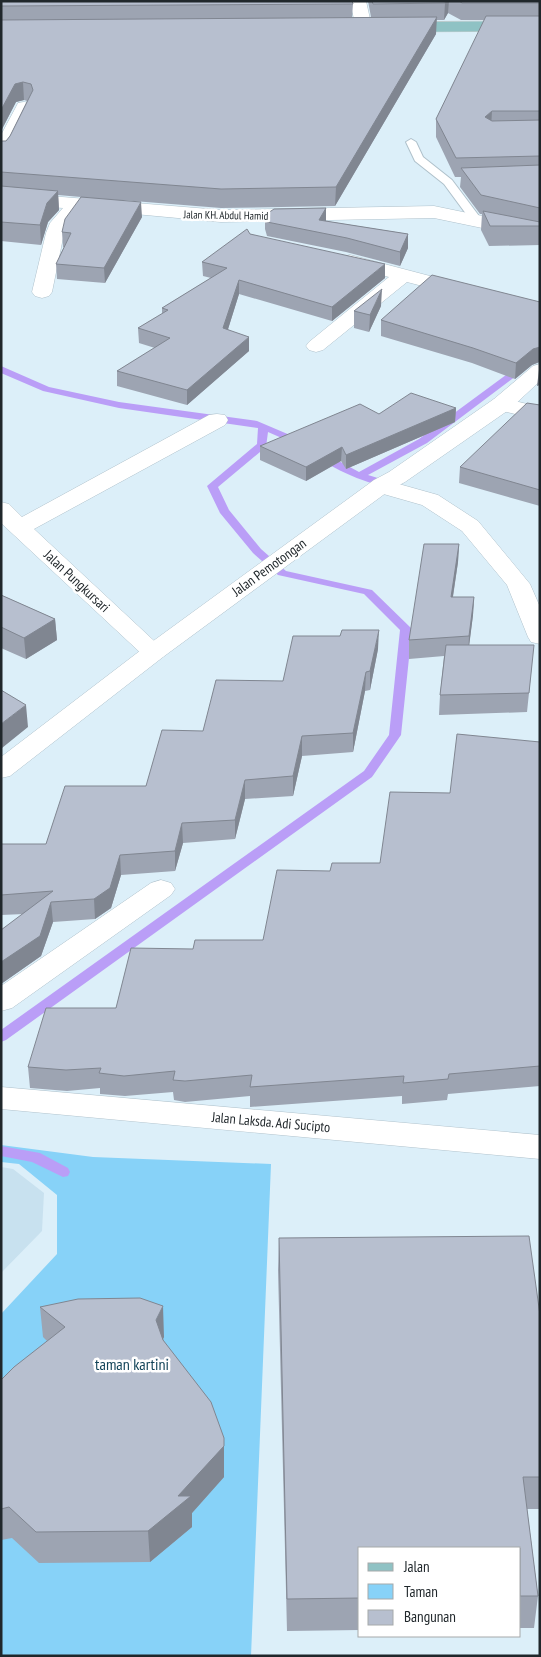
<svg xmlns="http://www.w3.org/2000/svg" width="541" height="1657" font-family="'PT Sans Narrow',sans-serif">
<rect width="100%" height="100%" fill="#dceff9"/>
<!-- built -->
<path fill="#c8e1ef" d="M 1,1167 L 13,1169 L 44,1193 L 42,1231 L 1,1273 Z"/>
<!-- green -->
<path fill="#87d2f8" d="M 1,1145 L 93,1157 L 271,1164 L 251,1656 L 1,1656 L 1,1314 L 57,1254 L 57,1195 L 19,1164 L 1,1162 Z"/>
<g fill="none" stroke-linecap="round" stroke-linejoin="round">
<!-- stream -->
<path fill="#ba9ef7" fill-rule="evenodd" d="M 540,350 L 540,358 L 427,443 L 368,475 L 394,483 L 394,487 C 380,490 327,467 317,456 L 318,454 L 326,454 L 359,472 L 419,439 Z
M 1,366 L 49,387 L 119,402 L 257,421 L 304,441 L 305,443 L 300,446 L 268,432 L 266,447 L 218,487 L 229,510 L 261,549 L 286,571 L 372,590 L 412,629 L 401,735 L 372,777 L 6,1040 L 1,1042 L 1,1030 L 364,771 L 389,735 L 400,630 L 364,594 L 278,575 L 253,553 L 220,513 L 207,486 L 257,444 L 258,428 L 119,408 L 43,391 L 1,373 Z
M 1,1146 L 40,1153 L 68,1168 L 70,1172 L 68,1176 L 63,1177 L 32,1162 L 1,1156 Z"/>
<!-- service casing -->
<g stroke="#afc1cb" stroke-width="2">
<path id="service" d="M 411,139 L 416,142 L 423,157 L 452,180 L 482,220 L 480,222 L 472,222 L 444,184 L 415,161 L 406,142 Z"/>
</g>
<!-- minor casing -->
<g stroke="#afc1cb" stroke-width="1">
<path id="minor" d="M 350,1 L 366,1 L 372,28 L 370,31 L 358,31 L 356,28 Z
M 24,102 L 30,103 L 32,107 L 10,153 L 7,157 L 1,158 L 1,135 L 16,107 L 18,103 Z
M 1,192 L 221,210 L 434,206 L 540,228 L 540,240 L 434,218 L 221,222 L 81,209 L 68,225 L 64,233 L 52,292 L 49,296 L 42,298 L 35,296 L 32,292 L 46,233 L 50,223 L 63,208 L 1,203 Z
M 350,255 L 468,286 L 471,290 L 468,294 L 461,296 L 407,282 L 323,350 L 316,352 L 309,350 L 306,346 L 309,342 L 389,277 L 343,265 L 340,261 L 343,257 Z
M 502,398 L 540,407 L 540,420 L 494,409 L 491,404 L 494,399 Z
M 217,414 L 225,415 L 228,420 L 225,425 L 34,529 L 166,652 L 163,657 L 154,659 L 145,657 L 1,523 L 1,502 L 9,504 L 22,517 L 209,415 Z
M 381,479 L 438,495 L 478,521 L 530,584 L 540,607 L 540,644 L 531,642 L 528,637 L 507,585 L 462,531 L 422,505 L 373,491 L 370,486 L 373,481 Z
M 161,880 L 171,883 L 175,889 L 171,895 L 12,1008 L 1,1011 L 1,986 L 151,883 Z"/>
</g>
<!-- tertiary casing -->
<g stroke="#afc1cb" stroke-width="1">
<path id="tertiary" d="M 540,364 L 540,381 L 510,409 L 405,482 L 390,490 L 163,657 L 10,776 L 1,778 L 1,757 L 145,647 L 374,480 L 389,472 L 494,399 L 533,366 Z"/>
</g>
<!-- secondary casing -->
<g stroke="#afc1cb" stroke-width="1">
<path id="secondary" d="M 1,1087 L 540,1135 L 540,1159 L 1,1109 Z"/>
</g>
<!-- primary casing -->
<g stroke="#cecfd0" stroke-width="1">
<path id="primary" d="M 540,21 L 540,31 L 398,32 L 392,30 L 390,27 L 392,24 L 398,22 Z"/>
</g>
<!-- service -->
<use href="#service" fill="#fff" fill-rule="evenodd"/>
<!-- minor -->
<use href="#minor" fill="#fff" fill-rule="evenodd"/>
<!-- tertiary -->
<use href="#tertiary" fill="#fff" fill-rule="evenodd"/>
<!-- secondary -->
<use href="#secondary" fill="#fff" fill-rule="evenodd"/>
<!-- primary -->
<use href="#primary" fill="#8fc2c4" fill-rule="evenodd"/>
</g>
<!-- wall -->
<path fill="#9da4b2" d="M 1,1 L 353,4 L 352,17 L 371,17 L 368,1 L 540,1 L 540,245 L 489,246 L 481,230 L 482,214 L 480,214 L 460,187 L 461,177 L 455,177 L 436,137 L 436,119 L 485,20 L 461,20 L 448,13 L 444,20 L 436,20 L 436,34 L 335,206 L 221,208 L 121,200 L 142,217 L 105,283 L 57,279 L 56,264 L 64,247 L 63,247 L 62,232 L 81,197 L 58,195 L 59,210 L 48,222 L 41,245 L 1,241 L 1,141 L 6,141 L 10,136 L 27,101 L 24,100 L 16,102 L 1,131 Z
M 326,208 L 326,221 L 408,234 L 408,248 L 400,266 L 346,252 L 267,236 L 265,229 L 265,215 Z
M 250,234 L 385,278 L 332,321 L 239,294 L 228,329 L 249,351 L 187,405 L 117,386 L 117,371 L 155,348 L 139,343 L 138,328 L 162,314 L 162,308 L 211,278 L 203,276 L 202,262 Z
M 540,302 L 540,362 L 532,365 L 515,379 L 472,363 L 381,336 L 381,320 Z
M 381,306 L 369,332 L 354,328 L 354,311 Z
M 540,405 L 540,506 L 459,483 L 460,467 Z
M 456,408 L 455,422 L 346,469 L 341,461 L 306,481 L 260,460 L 260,446 L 379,414 Z
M 459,544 L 458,562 L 453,597 L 474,597 L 473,615 L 469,645 L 532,664 L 527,712 L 439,715 L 440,695 L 444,656 L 409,659 L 409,640 Z
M 1,595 L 55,619 L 57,640 L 26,659 L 1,648 Z
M 378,649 L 370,690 L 365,691 L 353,752 L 302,756 L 293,796 L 245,799 L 235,839 L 183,843 L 175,871 L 121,875 L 111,908 L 95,919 L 53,922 L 41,956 L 1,984 L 1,930 L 24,914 L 1,915 L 1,844 L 46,844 L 146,786 L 203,731 L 283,681 Z
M 540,742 L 540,1086 L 448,1094 L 447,1100 L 402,1104 L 402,1096 L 250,1107 L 250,1096 L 185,1102 L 174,1100 L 173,1092 L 125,1096 L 100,1094 L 100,1088 L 67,1091 L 30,1088 L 28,1067 L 116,1008 L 193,949 L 263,940 L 330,871 L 380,863 L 450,793 Z
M 279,1238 L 540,1315 L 540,1509 L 527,1509 L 538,1596 L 534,1628 L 520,1628 L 520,1548 L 360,1548 L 360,1630 L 287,1631 L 278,1270 Z
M 40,1307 L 164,1337 L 163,1339 L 224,1477 L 192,1513 L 192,1527 L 150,1562 L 39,1563 L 12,1538 L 1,1540 L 1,1380 L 47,1341 L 43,1337 Z"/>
<!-- shaded-wall -->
<path fill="#808691" d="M 446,1 L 449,1 L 448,13 L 444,20 L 445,3 Z
M 437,17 L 436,34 L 335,206 L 336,187 Z
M 23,82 L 24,100 L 16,102 L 1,131 L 1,110 L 15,84 Z
M 492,111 L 491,129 L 485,117 Z
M 58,191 L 59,210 L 48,222 L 41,245 L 40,225 L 47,203 Z
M 141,202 L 142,217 L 105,283 L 104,268 Z
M 326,208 L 326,222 L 319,220 Z
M 408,234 L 408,248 L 400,266 L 400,252 Z
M 385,264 L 385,278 L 332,321 L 332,307 Z
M 239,280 L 239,294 L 224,342 L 223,328 Z
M 382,289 L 381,306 L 369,332 L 370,315 Z
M 249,337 L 249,351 L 187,405 L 187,390 Z
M 540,347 L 539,362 L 532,365 L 515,379 L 516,363 L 533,349 Z
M 539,370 L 540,370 L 540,385 L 537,386 Z
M 456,408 L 455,422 L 346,469 L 346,455 Z
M 342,447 L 341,461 L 306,481 L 306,467 Z
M 459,544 L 458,562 L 450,615 L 451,597 Z
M 474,597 L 473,615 L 468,655 L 469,636 Z
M 55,619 L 57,640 L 26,659 L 24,638 Z
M 379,630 L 378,649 L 370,690 L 370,671 Z
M 366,672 L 365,691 L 353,752 L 353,733 Z
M 26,705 L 28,727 L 2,748 L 1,724 Z
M 302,736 L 302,756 L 293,796 L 293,776 Z
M 245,780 L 245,799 L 235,839 L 235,820 Z
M 182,823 L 183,843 L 175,871 L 175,851 Z
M 120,855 L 121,875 L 111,908 L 95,919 L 94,899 Z
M 51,902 L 53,922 L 41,956 L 1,984 L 1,962 Z
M 163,1306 L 164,1337 L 157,1351 L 156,1320 Z
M 224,1438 L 224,1477 L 192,1513 L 192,1527 L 150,1562 L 148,1531 L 178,1496 Z"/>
<!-- building -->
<path fill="#b7bfcf" stroke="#808691" d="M 1,1 L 352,1 L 353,4 L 1,6 Z
M 372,1 L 446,1 L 445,3 L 373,4 Z
M 459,1 L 540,1 L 540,3 L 462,3 Z
M 486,16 L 540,16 L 540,111 L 492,111 L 485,117 L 492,121 L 540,120 L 540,156 L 456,158 L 436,119 Z
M 437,17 L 336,187 L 221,189 L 1,172 L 1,141 L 6,141 L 10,136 L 33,90 L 31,84 L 23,82 L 15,84 L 1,110 L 1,20 Z
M 540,165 L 540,208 L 481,195 L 461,168 Z
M 1,186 L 58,191 L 47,203 L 40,225 L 1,222 Z
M 81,197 L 141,202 L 104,268 L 56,264 L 71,233 L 62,232 L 65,219 Z
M 326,208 L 319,220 L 408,234 L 400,252 L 347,238 L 267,222 L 265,215 L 274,209 Z
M 483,211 L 540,222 L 540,226 L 490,226 Z
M 247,229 L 250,234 L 385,264 L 332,307 L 239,280 L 223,328 L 249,337 L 187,390 L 117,371 L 170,338 L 138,328 L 168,310 L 162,308 L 227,268 L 202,262 Z
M 432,275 L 540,302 L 540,347 L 533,349 L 516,363 L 473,348 L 381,320 Z
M 382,289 L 370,315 L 354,311 Z
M 411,393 L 456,408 L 346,455 L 342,447 L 306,467 L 260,446 L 360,404 L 379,414 Z
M 527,403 L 540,405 L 540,490 L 460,467 Z
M 424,544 L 459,544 L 451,597 L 474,597 L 469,636 L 409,640 Z
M 1,595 L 55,619 L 24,638 L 1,627 Z
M 342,630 L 379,630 L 370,671 L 366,672 L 353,733 L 302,736 L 293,776 L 245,780 L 235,820 L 182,823 L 175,851 L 120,855 L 110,888 L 94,899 L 51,902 L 40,936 L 1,962 L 1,930 L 53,891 L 1,895 L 1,844 L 46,844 L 65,786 L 146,786 L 162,730 L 203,731 L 216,680 L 283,681 L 293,636 L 340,636 Z
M 446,645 L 534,645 L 529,693 L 440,695 Z
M 1,690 L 26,705 L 1,724 Z
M 457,734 L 540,742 L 540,1066 L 449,1074 L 448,1079 L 403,1083 L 404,1076 L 250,1087 L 252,1075 L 185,1081 L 173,1080 L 175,1071 L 124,1076 L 99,1073 L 101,1068 L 66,1070 L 28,1067 L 46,1008 L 116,1008 L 131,948 L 193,949 L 195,940 L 263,940 L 277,870 L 330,871 L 332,863 L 380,863 L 390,792 L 450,793 Z
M 529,1236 L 540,1315 L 540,1477 L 523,1477 L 538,1596 L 520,1596 L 520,1548 L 360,1548 L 360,1598 L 287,1599 L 279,1238 Z
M 140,1298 L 163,1306 L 156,1320 L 163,1340 L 211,1402 L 224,1438 L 224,1446 L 178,1496 L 191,1496 L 148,1531 L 36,1532 L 9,1507 L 1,1509 L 1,1380 L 14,1367 L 65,1327 L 40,1307 L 78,1299 Z"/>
<g text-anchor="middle" stroke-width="5" stroke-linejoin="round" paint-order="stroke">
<!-- far-street labels -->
<g font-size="11" fill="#20272b" stroke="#fff">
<text transform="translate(226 215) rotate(1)" y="4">Jalan KH. Abdul Hamid</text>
</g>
<!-- street labels -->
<g font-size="14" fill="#20272b" stroke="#fff">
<text transform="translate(269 567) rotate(-36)" y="5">Jalan Pemotongan</text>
<text transform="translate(77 581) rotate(43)" y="5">Jalan Pungkursari</text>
<text transform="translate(271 1122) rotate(5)" y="5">Jalan Laksda. Adi Sucipto</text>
</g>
<!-- near-park labels -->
<g font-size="16" fill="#114358" stroke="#fff">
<text x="132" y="1370">taman kartini</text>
</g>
</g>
<!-- border -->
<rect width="541" height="1657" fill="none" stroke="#20272b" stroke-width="5"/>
<!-- legend -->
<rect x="358" y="1547" width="162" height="90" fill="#ffffff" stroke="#a6a9aa"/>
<rect x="368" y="1563" width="25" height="8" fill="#8fc2c4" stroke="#a6a9aa"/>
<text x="404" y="1572" font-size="15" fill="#20272b">Jalan</text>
<rect x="368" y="1584" width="25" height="15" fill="#87d2f8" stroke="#a6a9aa"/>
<text x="404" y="1597" font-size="15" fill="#20272b">Taman</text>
<rect x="368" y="1610" width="25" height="15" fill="#b7bfcf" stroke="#a6a9aa"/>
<text x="404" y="1622" font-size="15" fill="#20272b">Bangunan</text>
</svg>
